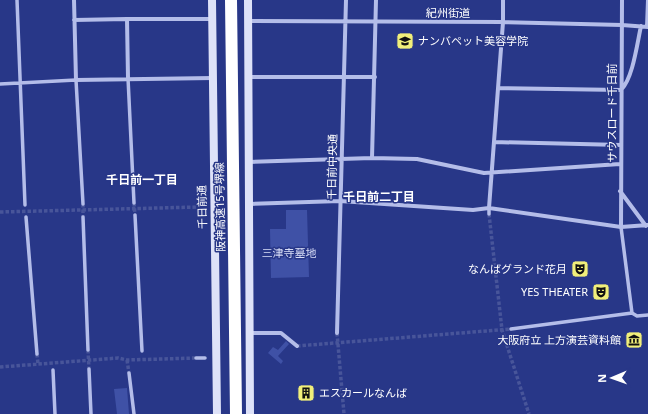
<svg xmlns="http://www.w3.org/2000/svg" width="648" height="414" font-family="'Noto Sans','Noto Sans JP',sans-serif">
<rect width="100%" height="100%" fill="#283788"/>
<!-- green -->
<path fill="#3f51a6" d="M 286,210 L 307,210 L 309,277 L 271,278 L 270,229 L 286,229 Z
M 286,341 L 289,344 L 278,356 L 283,361 L 281,364 L 268,353 L 273,347 L 278,350 Z
M 127,388 L 129,414 L 117,414 L 114,389 Z"/>
<g fill="none" stroke-linecap="round" stroke-linejoin="round">
<!-- pedestrian-tunnel -->
<path stroke="#48559a" stroke-width="3.5" stroke-dasharray="3.5 2" stroke-linecap="butt" d="M 134,203 L 135,215
M 83,204 L 83,217
M 0,212 L 198,207
M 489,214 L 502,330 L 529,414
M 337,333 L 344,414
M 297,346 L 511,329
M 88,350 L 89,369
M 37,354 L 38,364
M 127,360 L 129,373
M 0,367 L 118,358 L 127,360 L 196,358"/>
<!-- pedestrian -->
<path stroke="#b4bde9" stroke-width="3.5" d="M 17,0 L 25,205
M 128,78 L 134,203
M 0,84 L 76,80 L 83,204
M 489,208 L 489,214
M 135,215 L 142,351
M 26,217 L 37,354
M 83,217 L 88,350
M 621,227 L 632,313
M 511,329 L 632,313 L 637,316 L 648,315
M 196,358 L 205,358
M 89,369 L 91,414
M 53,370 L 55,414
M 129,373 L 134,414"/>
<!-- minor -->
<path stroke="#b4bde9" stroke-width="4" d="M 74,0 L 76,80 L 213,78
M 127,19 L 128,78
M 74,20 L 127,19 L 212,19
M 248,21 L 503,22 L 622,25 L 648,27
M 647,27 L 648,0
M 248,77 L 375,77
M 498,88 L 621,90 C 633,78 637,44 641,26
M 494,142 L 621,145
M 372,158 L 376,0
M 248,162 L 372,158 L 417,159 L 484,173 L 620,164
M 620,191 L 646,226
M 249,204 L 340,201 L 473,210 L 489,208 L 621,227 L 648,225
M 489,208 L 503,22 L 503,0
M 621,227 L 622,0
M 249,333 L 281,333 L 297,346
M 337,333 L 346,0"/>
<!-- secondary -->
<path stroke="#dee2f8" stroke-width="8" d="M 212,0 L 217,414
M 248,0 L 250,414"/>
<!-- motorway -->
<path stroke="#fff" stroke-width="12" d="M 231,0 L 236,414"/>
</g>
<!-- icons -->
<defs>
<g id="university-square" transform="scale(0.9)"><rect x="-9" y="-9" width="18" height="18" rx="4" fill="#f1ef7a" stroke="#283788"/><path d="M0-5L7-2L0 1L-7-2ZM-4 1L0 2.5L4 1V4Q0 6-4 4Z" fill="#111"/></g>
<g id="theatre-square" transform="scale(0.9)"><rect x="-9" y="-9" width="18" height="18" rx="4" fill="#f1ef7a" stroke="#283788"/><path d="M-5-5.5Q0-4 5-5.5V0Q5 5 0 6Q-5 5-5 0ZM-3.3-2.5H-1v1.5H-3.3ZM1-2.5H3.3v1.5H1ZM-2.8 1Q0 5.5 2.8 1Z" fill="#111"/></g>
<g id="museum-square" transform="scale(0.9)"><rect x="-9" y="-9" width="18" height="18" rx="4" fill="#f1ef7a" stroke="#283788"/><path d="M0-6L6-3V-2H-6V-3ZM-5-1h2V3h-2ZM-1-1h2V3h-2ZM3-1h2V3H3ZM-6 4H6V6H-6Z" fill="#111"/></g>
<g id="building-square" transform="scale(0.9)"><rect x="-9" y="-9" width="18" height="18" rx="4" fill="#f1ef7a" stroke="#283788"/><path d="M-4-6H4V6H1V3H-1V6H-4ZM-2.5-4.3h1.7v1.8h-1.7ZM.8-4.3h1.7v1.8H.8ZM-2.5-1h1.7V.8h-1.7ZM.8-1h1.7V.8H.8Z" fill="#111"/></g>
</defs>
<g fill-rule="evenodd">
<use href="#university-square" x="405" y="41"/>
<use href="#theatre-square" x="580" y="269"/>
<use href="#theatre-square" x="601" y="292"/>
<use href="#museum-square" x="634" y="340"/>
<use href="#building-square" x="306" y="393"/>
</g>
<g text-anchor="middle" stroke-width="3" stroke-linejoin="round" paint-order="stroke">
<!-- street labels -->
<g font-size="11" fill="#fff" stroke="#283788">
<text x="448" y="17">紀州街道</text>
<text transform="translate(612 113) rotate(-90)" y="4">サウスロード千日前</text>
<text transform="translate(332 167) rotate(-89)" y="4">千日前中央通</text>
<text transform="translate(202 207) rotate(-91)" y="4">千日前通</text>
<text transform="translate(220 207) rotate(-91)" y="4">阪神高速15号堺線</text>
</g>
<!-- poi labels -->
<g font-size="11" fill="#fff" stroke="#283788" text-anchor="end">
<text x="418" y="45" text-anchor="start">ナンバペット美容学院</text>
<text x="567" y="273">なんばグランド花月</text>
<text x="588" y="296">YES THEATER</text>
<text x="621" y="344">大阪府立 上方演芸資料館</text>
<text x="319" y="397" text-anchor="start">エスカールなんば</text>
</g>
<!-- park labels -->
<g font-size="11" fill="#d8ddf7" stroke="#283788">
<text x="289" y="257">三津寺墓地</text>
</g>
<!-- neighbourhood labels -->
<g font-size="12" font-weight="bold" fill="#fff" stroke="#283788">
<text x="142" y="184">千日前一丁目</text>
<text x="379" y="201">千日前二丁目</text>
</g>
</g>
<!-- north arrow -->
<g transform="translate(612 378) rotate(268)" stroke="#283788" stroke-width="3" paint-order="stroke">
<path d="M0-3L7 15L0 10L-7 15Z" fill="#ffffff"/>
<text y="-6" font-size="11" font-weight="bold" text-anchor="middle" fill="#ffffff">N</text>
</g>
</svg>
